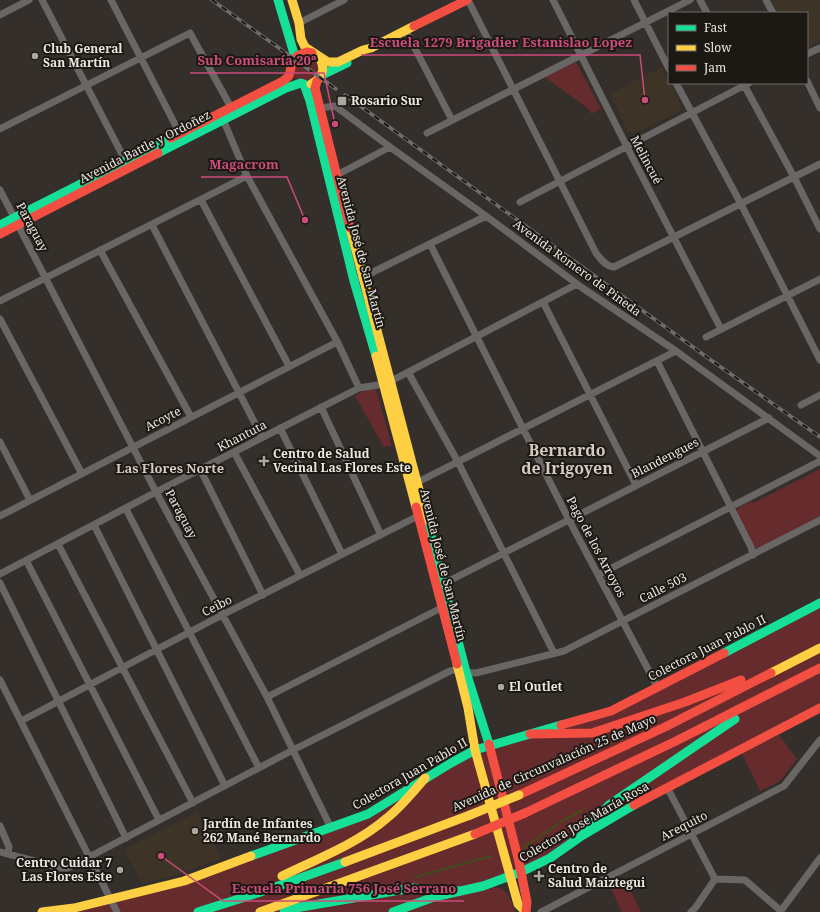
<svg xmlns="http://www.w3.org/2000/svg" width="820" height="912" font-family="'Noto Serif',serif">
<rect width="100%" height="100%" fill="#342f2a"/>
<!-- built -->
<path fill="#3e3327" d="M 771,0 L 820,0 L 820,40 L 807,47 L 807,13 L 778,13 Z
M 661,67 L 681,105 L 678,112 L 634,134 L 628,132 L 610,94 Z
M 197,812 L 222,858 L 207,864 L 173,876 L 142,884 L 124,849 Z"/>
<!-- green -->
<path fill="#662b2d" d="M 295,57 L 319,57 L 321,76 L 301,83 L 296,79 L 292,74 Z
M 576,62 L 601,109 L 591,114 L 590,110 L 545,77 Z
M 376,389 L 392,446 L 384,447 L 355,396 L 365,390 Z
M 820,469 L 820,516 L 758,548 L 755,548 L 737,512 L 738,508 L 752,501 L 753,503 Z
M 820,603 L 820,708 L 734,752 L 550,858 L 393,912 L 43,912 L 184,881 L 368,814 L 451,763 L 611,711 Z
M 779,735 L 797,759 L 780,781 L 760,791 L 742,754 Z
M 624,877 L 641,912 L 622,912 L 609,884 Z
M 491,887 C 508,886 510,899 515,912 L 400,912 L 407,909 Z"/>
<g fill="none" stroke-linecap="round" stroke-linejoin="round">
<!-- stream -->
<path stroke="#414e19" stroke-width="2" d="M 523,848 L 561,822 L 583,810
M 415,877 L 492,856"/>
<!-- street -->
<path stroke="#696765" stroke-width="7" d="M 42,0 L 127,164
M 111,0 L 180,134
M 468,0 L 596,253 C 601,260 606,266 614,267 L 820,164
M 553,0 L 627,147 L 721,329
M 634,0 L 669,69
M 700,0 L 707,13
M 766,0 L 773,13
M 0,15 L 29,0
M 299,23 L 344,0
M 406,31 L 452,120
M 807,54 L 820,48
M 807,81 L 820,108
M 676,83 L 741,204 L 820,360
M 743,83 L 794,177 L 820,229
M 320,108 L 335,106 L 390,147 L 486,216 L 581,287 L 676,351 L 820,456
M 222,117 L 247,176 L 338,343 L 359,388
M 0,129 L 190,33 L 233,111
M 427,133 L 690,0
M 333,177 L 390,147
M 0,190 L 156,492 L 267,697 L 331,828
M 201,200 L 289,366
M 520,202 L 749,83
M 152,225 L 262,437
M 430,244 L 569,520 L 658,688
M 100,250 L 191,417
M 359,279 L 486,216
M 0,301 L 247,176
M 543,302 L 636,485
M 0,319 L 82,474
M 706,337 L 820,279
M 657,361 L 751,547 L 753,555
M 408,372 L 458,462 L 554,653
M 801,405 L 820,395
M 321,407 L 381,535
M 280,428 L 342,554
M 0,442 L 30,500
M 234,452 L 300,575
M 200,469 L 263,595
M 414,484 L 676,351
M 126,509 L 259,768
M 0,516 L 337,342
M 94,525 L 225,786
M 58,544 L 193,803
M 26,560 L 159,820
M 0,574 L 156,492 L 359,388 L 384,384 L 391,381 L 577,284
M 598,575 L 820,461
M 0,583 L 126,838
M 443,584 L 769,418
M 0,680 L 117,912
M 267,697 L 445,606
M 21,721 L 222,615 L 422,514
M 668,789 L 715,879
M 0,826 L 9,847 L 8,854
M 0,852 L 61,868 L 68,868 L 293,750 L 450,671 C 463,667 465,674 476,673 L 564,651 L 820,520
M 715,879 L 745,880 L 781,911
M 541,912 L 784,786 L 820,740
M 691,912 L 696,907 L 715,879
M 780,912 L 820,858"/>
<!-- fast -->
<path stroke="#16e098" stroke-width="9" d="M 278,0 L 295,57
M 322,75 L 347,63
M 304,84 L 310,101 L 354,281 L 376,356
M 158,153 L 286,88 L 301,83
M 0,225 L 171,138
M 427,520 L 466,672 L 489,744
M 724,653 L 820,603
M 580,837 L 609,805 L 735,719
M 251,856 L 368,814 L 451,763 L 475,750 L 561,725
M 284,910 L 412,888 L 459,891
M 198,912 L 267,890 L 345,862
M 393,912 L 434,897 L 483,886 L 521,872 L 550,858 L 580,837 L 634,805"/>
<!-- slow -->
<path stroke="#ffcf43" stroke-width="9" d="M 292,0 L 299,23 L 301,39 L 305,47 L 328,62 L 338,62 L 363,50 L 371,48 L 414,26
M 311,84 C 323,78 326,68 319,57
M 350,228 L 427,520
M 376,356 L 416,507
M 457,664 L 468,708 L 475,750 L 518,904 L 525,911
M 771,673 L 820,648
M 345,862 L 470,815
M 282,876 C 317,859 357,844 387,818 C 401,807 413,792 425,778
M 42,912 L 74,908 L 184,881 L 251,856
M 260,912 L 475,834"/>
<!-- jam -->
<path stroke="#f24e42" stroke-width="9" d="M 414,26 L 467,0
M 317,81 L 315,88 L 350,228
M 171,138 L 283,81 L 289,76 L 292,63 L 297,56 L 307,52 L 312,53
M 0,234 L 158,153
M 416,507 L 457,664
M 561,725 L 611,711 L 724,653
M 530,734 L 592,733 L 685,702 L 741,680
M 489,744 L 519,862 L 527,902 L 526,912
M 519,795 L 665,727 L 771,673
M 634,805 L 820,708
M 525,813 L 676,741 L 820,668"/>
<!-- rail casing -->
<g stroke="#6f6d6b" stroke-width="3.5">
<path id="rail" d="M 212,0 L 336,89
M 345,95 L 708,358 L 820,437"/>
</g>
<!-- rail -->
<use href="#rail" stroke="#1c1814" stroke-width="2" stroke-dasharray="6" stroke-linecap="butt"/>
<!-- slow-bridge -->
<path stroke="#ffcf43" stroke-width="9" d="M 470,815 L 519,795"/>
<!-- jam-bridge -->
<path stroke="#f24e42" stroke-width="9" d="M 475,834 L 525,813"/>
</g>
<!-- markers -->
<g fill="#aaa6a0" stroke="#1c1814" stroke-width="1.5">
<circle cx="35" cy="56" r="4"/>
<rect x="337" y="96" width="10" height="10" rx="2"/>
<path d="M262 455h4v4h4v4h-4v4h-4v-4h-4v-4h4z"/>
<circle cx="501" cy="687" r="4"/>
<circle cx="195" cy="831" r="4"/>
<circle cx="120" cy="870" r="4"/>
<path d="M537 870h4v4h4v4h-4v4h-4v-4h-4v-4h4z"/>
</g>
<g text-anchor="middle" stroke-width="4" stroke-linejoin="round" paint-order="stroke">
<!-- poi labels -->
<g font-size="12" font-weight="bold" fill="#eae6e0" stroke="#1c1814" text-anchor="start">
<text x="43" y="53">Club General<tspan x="43" dy="14">San Martín</tspan></text>
<text x="351" y="105">Rosario Sur</text>
<text x="273" y="458">Centro de Salud<tspan x="273" dy="14">Vecinal Las Flores Este</tspan></text>
<text x="509" y="691">El Outlet</text>
<text x="203" y="828">Jardín de Infantes<tspan x="203" dy="14">262 Mané Bernardo</tspan></text>
<text x="112" y="867" text-anchor="end">Centro Cuidar 7<tspan x="112" dy="14">Las Flores Este</tspan></text>
<text x="548" y="873">Centro de<tspan x="548" dy="14">Salud Maiztegui</tspan></text>
</g>
<!-- street labels -->
<g font-size="12" fill="#eae6e0" stroke="#1c1814">
<text transform="translate(145 147) rotate(-27)" y="4">Avenida Battle y Ordoñez</text>
<text transform="translate(646 160) rotate(62)" y="4">Melincué</text>
<text transform="translate(32 227) rotate(62)" y="4">Paraguay</text>
<text transform="translate(361 252) rotate(75)" y="4">Avenida José de San Martín</text>
<text transform="translate(577 268) rotate(36)" y="4">Avenida Romero de Pineda</text>
<text transform="translate(163 419) rotate(-27)" y="4">Acoyte</text>
<text transform="translate(242 436) rotate(-27)" y="4">Khantuta</text>
<text transform="translate(665 458) rotate(-27)" y="4">Blandengues</text>
<text transform="translate(181 514) rotate(62)" y="4">Paraguay</text>
<text transform="translate(596 547) rotate(62)" y="4">Pago de los Arroyos</text>
<text transform="translate(443 565) rotate(76)" y="4">Avenida José de San Martín</text>
<text transform="translate(663 588) rotate(-27)" y="4">Calle 503</text>
<text transform="translate(217 606) rotate(-27)" y="4">Ceibo</text>
<text transform="translate(707 648) rotate(-27)" y="4">Colectora Juan Pablo II</text>
<text transform="translate(554 763) rotate(-24)" y="4">Avenida de Circunvalación 25 de Mayo</text>
<text transform="translate(410 774) rotate(-30)" y="4">Colectora Juan Pablo II</text>
<text transform="translate(584 822) rotate(-30)" y="4">Colectora José María Rosa</text>
<text transform="translate(684 826) rotate(-27)" y="4">Arequito</text>
</g>
<!-- neighbourhood labels -->
<g font-size="13" font-weight="bold" fill="#d4cabf" stroke="#1c1814">
<text x="170" y="473">Las Flores Norte</text>
</g>
<!-- district labels -->
<g font-size="16" font-weight="bold" fill="#d4cabf" stroke="#1c1814">
<text x="567" y="456">Bernardo<tspan x="567" dy="18">de Irigoyen</tspan></text>
</g>
</g>
<!-- callouts -->
<path fill="none" stroke="#cc4c7c" stroke-width="1.5" d="M645 100L640 55H361M335 124L324 73H190M305 220L287 177H201M161 856L223 901H464"/>
<g fill="#cc4c7c" stroke="#1c1814" stroke-width="1.5">
<circle cx="645" cy="100" r="4"/>
<circle cx="335" cy="124" r="4"/>
<circle cx="305" cy="220" r="4"/>
<circle cx="161" cy="856" r="4"/>
</g>
<g font-size="13" text-anchor="middle" font-weight="bold" fill="#cc4c7c" stroke="#1c1814" stroke-width="4" stroke-linejoin="round" paint-order="stroke">
<text x="501" y="47">Escuela 1279 Brigadier Estanislao Lopez</text>
<text x="257" y="65">Sub Comisaría 20ª</text>
<text x="244" y="169">Magacrom</text>
<text x="344" y="893">Escuela Primaria 756 José Serrano</text>
</g>
<!-- legend -->
<rect x="668" y="12" width="140" height="72" fill="#1c1814" stroke="#6e6a66"/>
<rect x="676" y="25" width="20" height="6" fill="#16e098" stroke="#6e6a66"/>
<text x="704" y="32" font-size="12" fill="#eae6e0">Fast</text>
<rect x="676" y="45" width="20" height="6" fill="#ffcf43" stroke="#6e6a66"/>
<text x="704" y="52" font-size="12" fill="#eae6e0">Slow</text>
<rect x="676" y="65" width="20" height="6" fill="#f24e42" stroke="#6e6a66"/>
<text x="704" y="72" font-size="12" fill="#eae6e0">Jam</text>
</svg>
